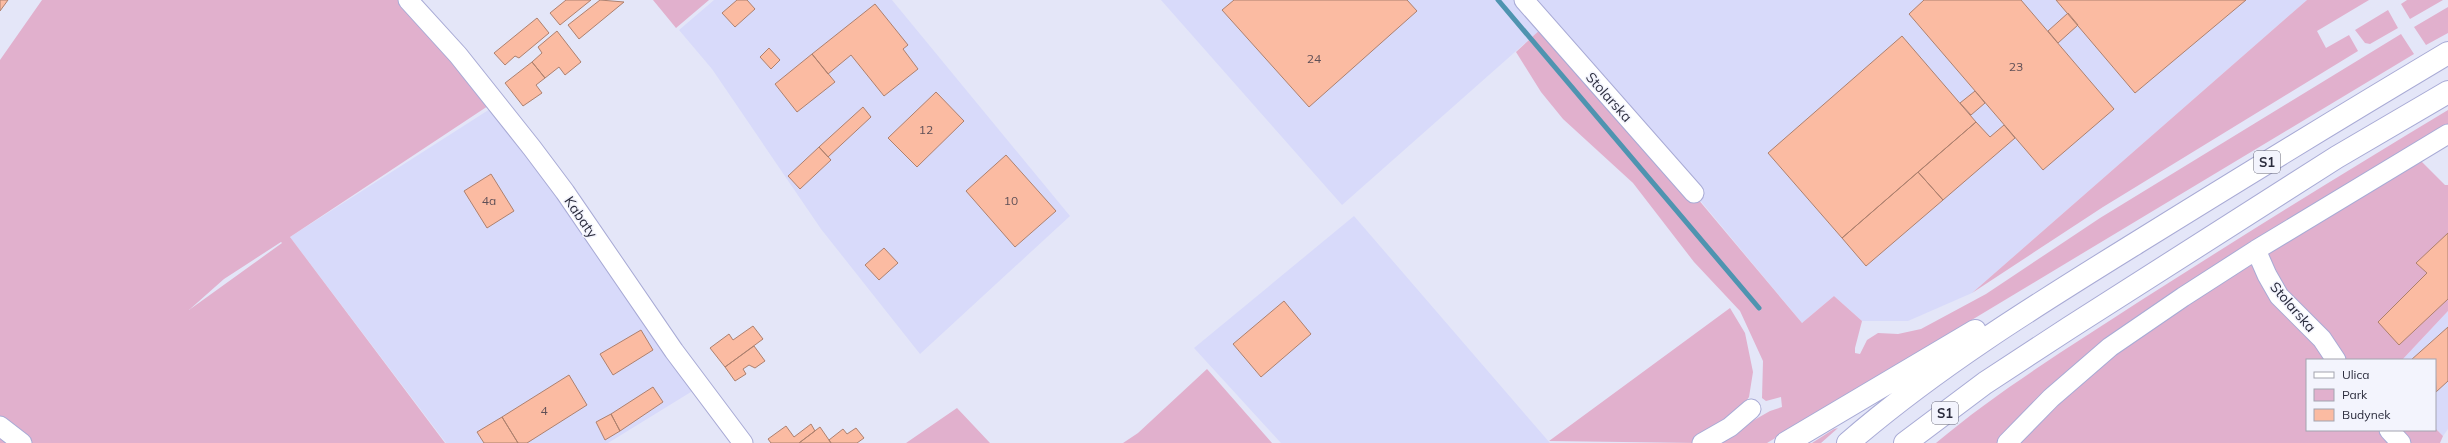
<svg xmlns="http://www.w3.org/2000/svg" width="2448" height="443" font-family="Mulish,sans-serif">
<rect width="100%" height="100%" fill="#e4e6f8"/>
<!-- built -->
<path fill="#d8dafa" d="M 714,0 L 892,0 L 1070,216 L 920,354 L 821,229 L 712,69 L 679,30 Z
M 1161,0 L 2307,0 L 1972,293 L 1908,321 L 1862,321 L 1834,296 L 1802,323 L 1694,193 L 1540,30 L 1342,205 Z
M 490,109 L 493,109 L 699,387 L 608,443 L 446,443 L 290,237 Z
M 1354,216 L 1550,443 L 1281,443 L 1194,348 Z
M 2448,311 L 2448,429 L 2443,436 L 2435,428 L 2435,360 L 2402,360 Z"/>
<!-- green -->
<path fill="#e1b0cd" fill-rule="evenodd" d="M 42,0 L 402,0 L 488,106 L 290,237 L 445,443 L 0,443 L 0,60 ZM 281,242 L 282,243 L 189,310 L 224,279 Z
M 653,0 L 709,0 L 676,28 Z
M 2307,0 L 2369,0 L 2317,31 L 2326,48 L 2349,35 L 2358,51 L 2103,207 L 1972,293 Z
M 2407,0 L 2443,0 L 2410,19 L 2401,4 Z
M 2448,7 L 2448,33 L 2426,45 L 2414,27 Z
M 2388,10 L 2398,28 L 2370,44 L 2365,43 L 2355,30 Z
M 1540,30 L 1642,149 L 1650,155 L 1692,202 L 1697,198 L 1802,323 L 1834,296 L 1862,321 L 1855,348 L 1855,353 L 1860,354 L 1867,340 L 1878,333 L 1898,334 L 1921,329 L 1986,294 L 2100,218 L 2401,34 L 2414,54 L 1767,443 L 1714,443 L 1770,411 L 1782,407 L 1781,397 L 1766,401 L 1762,398 L 1763,361 L 1740,311 L 1694,262 L 1633,183 L 1563,119 L 1541,92 L 1516,52 L 1529,40 L 1760,311 L 1761,309 L 1532,37 Z
M 2448,110 L 2448,134 L 2414,154 L 2445,185 L 2448,185 L 2448,311 L 2402,360 L 2307,360 L 2307,430 L 2435,430 L 2435,428 L 2443,436 L 2440,443 L 1936,443 C 1999,390 2071,346 2140,301 C 2242,236 2345,172 2448,110 Z
M 1730,308 L 1745,333 L 1753,372 L 1749,397 L 1738,413 L 1697,443 L 1549,441 Z
M 1207,369 L 1272,443 L 1123,443 L 1138,433 Z
M 957,408 L 990,443 L 906,443 Z
M 1838,428 L 1821,443 L 1812,443 L 1834,429 Z"/>
<g fill="none" stroke-linecap="round" stroke-linejoin="round">
<!-- stream -->
<path stroke="#4f94b0" stroke-width="5" d="M 1498,0 L 1759,308"/>
</g>
<!-- building -->
<path fill="#fbbba2" stroke="#ad806e" d="M 0,0 L 8,0 L 0,11 Z
M 566,0 L 591,0 L 560,25 L 550,13 Z
M 600,0 L 624,2 L 579,39 L 568,25 Z
M 737,0 L 747,0 L 755,9 L 735,27 L 722,13 Z
M 1234,0 L 1407,0 L 1417,11 L 1309,107 L 1222,10 Z
M 1924,0 L 2021,0 L 2114,109 L 2043,170 L 1909,14 Z
M 2056,0 L 2246,0 L 2135,93 Z
M 875,4 L 908,45 L 903,49 L 918,69 L 884,96 L 851,55 L 828,74 L 812,54 Z
M 2068,13 L 2078,25 L 2058,43 L 2048,31 Z
M 537,18 L 549,33 L 519,58 L 515,56 L 505,65 L 494,53 Z
M 557,31 L 581,62 L 565,75 L 559,67 L 545,78 L 532,62 L 542,53 L 538,47 Z
M 1902,36 L 1976,122 L 1842,238 L 1768,153 Z
M 769,48 L 780,60 L 771,69 L 760,57 Z
M 812,54 L 835,82 L 797,112 L 775,84 Z
M 532,62 L 545,78 L 536,85 L 542,93 L 523,106 L 505,83 Z
M 1975,91 L 1985,103 L 1971,115 L 1960,103 Z
M 936,92 L 964,121 L 917,167 L 888,138 Z
M 863,107 L 871,117 L 828,157 L 819,147 Z
M 1976,122 L 1990,137 L 2004,125 L 2015,138 L 1943,200 L 1918,172 Z
M 819,147 L 831,160 L 800,189 L 788,176 Z
M 1006,155 L 1056,211 L 1015,247 L 966,191 Z
M 1918,172 L 1943,200 L 1866,266 L 1842,238 Z
M 491,174 L 514,211 L 487,228 L 464,191 Z
M 2448,233 L 2448,299 L 2399,345 L 2378,322 L 2427,273 L 2416,263 Z
M 884,248 L 898,263 L 879,280 L 865,265 Z
M 1284,301 L 1311,334 L 1261,377 L 1233,344 Z
M 753,326 L 763,339 L 725,367 L 710,348 L 729,334 L 733,340 Z
M 2448,327 L 2448,381 L 2436,392 L 2435,360 L 2411,360 Z
M 641,330 L 653,350 L 613,375 L 600,354 Z
M 754,346 L 765,361 L 755,368 L 749,365 L 743,369 L 746,374 L 735,381 L 725,367 Z
M 569,375 L 587,405 L 527,443 L 518,443 L 502,417 Z
M 653,387 L 663,402 L 620,431 L 611,414 Z
M 611,414 L 620,431 L 605,440 L 596,422 Z
M 502,417 L 518,443 L 484,443 L 477,432 Z
M 811,424 L 815,431 L 799,443 L 771,443 L 768,439 L 786,426 L 794,437 Z
M 820,427 L 831,443 L 799,443 Z
M 856,428 L 864,438 L 857,443 L 831,443 L 829,440 L 843,429 L 847,434 Z"/>
<g fill="none" stroke-linecap="round" stroke-linejoin="round">
<!-- minor casing -->
<g stroke="#a8aad5" stroke-width="21">
<path id="minor" d="M 408,0 L 458,55 L 532,148 L 565,192 L 674,351 L 743,443
M 1524,0 L 1694,193
M 2256,250 L 2267,275 L 2279,296 L 2322,339 L 2336,360
M 0,426 L 22,443
M 2389,430 L 2401,443
M 1702,443 L 1730,427 L 1751,409
M 2007,443 L 2051,398 L 2110,347 L 2183,297 L 2256,250 L 2448,134"/>
</g>
<!-- highway casing -->
<g stroke="#a8aad5" stroke-width="24">
<path id="highway" d="M 1786,443 L 1975,331
M 1848,443 C 1937,366 2038,304 2138,242 C 2241,178 2344,115 2448,53
M 1905,443 L 1985,383 L 2069,328 L 2337,157 L 2448,92"/>
</g>
<!-- minor -->
<use href="#minor" stroke="#fff" stroke-width="19"/>
<!-- highway -->
<use href="#highway" stroke="#fff" stroke-width="22"/>
</g>
<g text-anchor="middle" stroke-width="3" stroke-linejoin="round" paint-order="stroke">
<!-- number labels -->
<g font-size="12" fill="#5e4f56">
<text x="1314" y="63">24</text>
<text x="2016" y="71">23</text>
<text x="926" y="134">12</text>
<text x="489" y="205">4a</text>
<text x="1011" y="205">10</text>
<text x="544" y="415">4</text>
</g>
<!-- shield labels -->
<g fill="#f3f4fd" stroke="#666776" stroke-width="1">
<rect x="2254" y="151" width="26" height="22" rx="3"/>
<rect x="1932" y="402" width="26" height="22" rx="3"/>
</g>
<g font-size="13" font-weight="bold" fill="#2a2b3c">
<text x="2267" y="167">S1</text>
<text x="1945" y="418">S1</text>
</g>
<!-- street labels -->
<g font-size="14" fill="#2a2b3c" stroke="#f3f4fd">
<text transform="translate(1609 97) rotate(48)" y="5">Stolarska</text>
<text transform="translate(581 217) rotate(56)" y="5">Kabaty</text>
<text transform="translate(2293 307) rotate(49)" y="5">Stolarska</text>
</g>
</g>
<!-- legend -->
<rect x="2306" y="359" width="130" height="72" fill="#f3f4fd" stroke="#a3a4b0"/>
<rect x="2314" y="372" width="20" height="6" fill="#ffffff" stroke="#a3a4b0"/>
<text x="2342" y="379" font-size="12" fill="#2a2b3c">Ulica</text>
<rect x="2314" y="389" width="20" height="12" fill="#e1b0cd" stroke="#a3a4b0"/>
<text x="2342" y="399" font-size="12" fill="#2a2b3c">Park</text>
<rect x="2314" y="409" width="20" height="12" fill="#fbbba2" stroke="#a3a4b0"/>
<text x="2342" y="419" font-size="12" fill="#2a2b3c">Budynek</text>
</svg>
